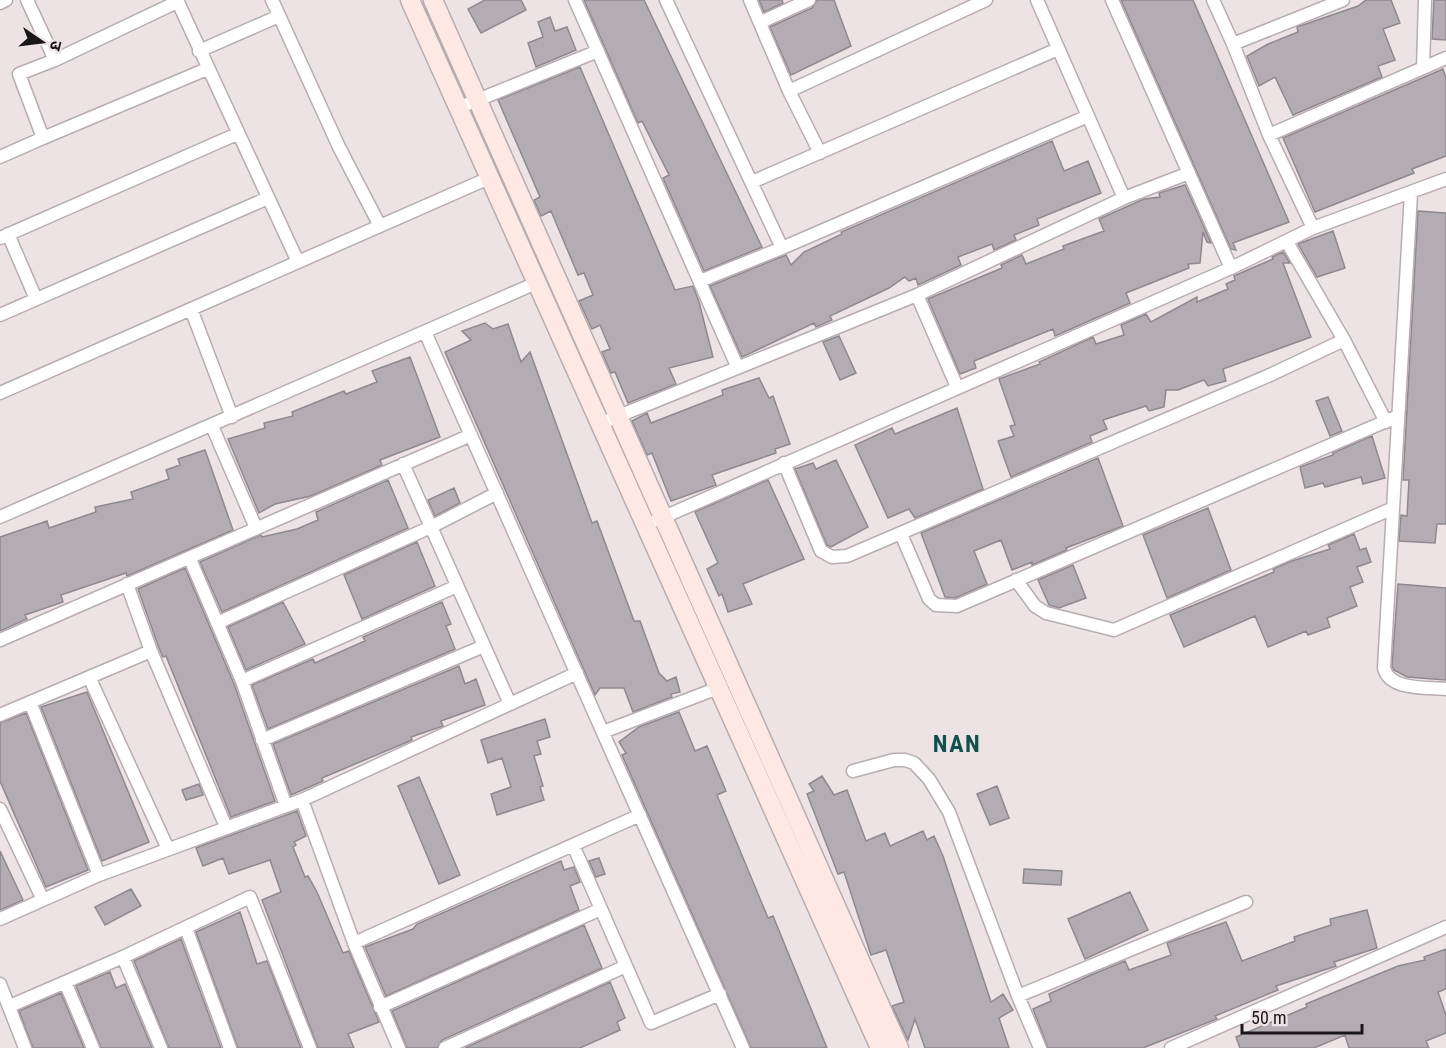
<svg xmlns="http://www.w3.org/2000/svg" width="1446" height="1048" font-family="'Roboto Condensed','Noto Sans Devanagari',sans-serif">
<rect width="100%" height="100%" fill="#ede3e5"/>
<!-- building -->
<path fill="#b3acb3" stroke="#8f898f" stroke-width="1.5" d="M 485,0 L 521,0 L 526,10 L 481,33 L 468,9 Z
M 584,0 L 644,0 L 762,247 L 704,271 L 663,178 L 669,175 L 642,121 L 638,123 Z
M 759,0 L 782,0 L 783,3 L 764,12 Z
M 817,0 L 834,0 L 851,46 L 791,75 L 770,27 L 812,8 Z
M 1121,0 L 1193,0 L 1289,222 L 1233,243 L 1236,250 L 1231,249 Z
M 1366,0 L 1391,0 L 1400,23 L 1383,29 L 1395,60 L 1378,66 L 1382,77 L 1293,115 L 1275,77 L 1259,86 L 1247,56 L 1268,44 L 1298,32 L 1297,27 L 1358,6 Z
M 1434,0 L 1446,0 L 1446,40 L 1432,39 Z
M 550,17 L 555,31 L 567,27 L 576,50 L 536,67 L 528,43 L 543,37 L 538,22 Z
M 580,67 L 675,290 L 693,286 L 699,302 L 713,357 L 669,368 L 676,384 L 628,403 L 615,372 L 611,373 L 602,352 L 610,349 L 600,325 L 592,329 L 579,301 L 593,295 L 584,273 L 578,275 L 551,211 L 541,216 L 534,200 L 540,197 L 498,100 Z
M 1443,69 L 1446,78 L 1446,156 L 1412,169 L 1414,173 L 1315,212 L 1283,138 Z
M 1052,141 L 1064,171 L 1088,161 L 1101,193 L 1037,219 L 1039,225 L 1014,235 L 1016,240 L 994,250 L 992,244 L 958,257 L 961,265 L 918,285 L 916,278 L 909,281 L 905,277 L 889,288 L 830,316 L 832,320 L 816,327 L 814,323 L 742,357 L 710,286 L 786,255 L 791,265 L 804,252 L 842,234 L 841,232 Z
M 1185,185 L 1211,243 L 1207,242 L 1203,232 L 1200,263 L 1188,264 L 1189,268 L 1126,293 L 1130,303 L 1055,336 L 1053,329 L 974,361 L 976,368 L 960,374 L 928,299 L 1002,268 L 1001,265 L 1022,255 L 1026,264 L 1064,249 L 1063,246 L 1104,231 L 1099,219 L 1144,199 L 1160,197 L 1159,193 Z
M 1418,211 L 1446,213 L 1446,524 L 1437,524 L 1435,543 L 1399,541 L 1401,515 L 1407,516 L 1409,480 L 1403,480 Z
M 1333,231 L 1345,268 L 1317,277 L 1298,244 Z
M 1283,252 L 1290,263 L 1283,263 L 1311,337 L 1223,369 L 1226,381 L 1208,386 L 1204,380 L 1178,390 L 1166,390 L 1164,407 L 1149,411 L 1146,406 L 1103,420 L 1107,429 L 1090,436 L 1092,442 L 1011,477 L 998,441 L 1014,436 L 1010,426 L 1015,425 L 999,379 L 1040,364 L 1039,362 L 1093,337 L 1096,344 L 1124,335 L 1121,325 L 1146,314 L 1151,322 L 1197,297 L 1197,302 L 1228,289 L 1226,284 L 1235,280 L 1234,276 L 1273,259 L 1272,257 Z
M 485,323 L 493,329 L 508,324 L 521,362 L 530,352 L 592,523 L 597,521 L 634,621 L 640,621 L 659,673 L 667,681 L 676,677 L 680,692 L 671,694 L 672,697 L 633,712 L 624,688 L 600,688 L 595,695 L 445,352 L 471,340 L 462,331 Z
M 839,336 L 856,373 L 840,380 L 823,342 Z
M 410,357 L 440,437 L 380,460 L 382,465 L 311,496 L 275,504 L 259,513 L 228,439 L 265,428 L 264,423 L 293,416 L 292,412 L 344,391 L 346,394 L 377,382 L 372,371 Z
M 759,378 L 769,398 L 773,396 L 790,444 L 775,449 L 776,453 L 712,475 L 716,485 L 671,501 L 652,453 L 647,455 L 632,421 L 647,413 L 651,423 L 723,395 L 722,390 Z
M 1328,397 L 1342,431 L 1330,436 L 1316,401 Z
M 957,408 L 983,489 L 915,518 L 909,509 L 888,518 L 855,445 L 892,428 L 895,434 Z
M 1372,436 L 1385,478 L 1363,484 L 1361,477 L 1325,487 L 1323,483 L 1305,488 L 1300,467 L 1333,455 L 1333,453 Z
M 205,450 L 233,530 L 127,576 L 126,573 L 61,595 L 63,602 L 25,615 L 27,619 L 0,631 L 0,537 L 47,521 L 49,528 L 96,512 L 95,507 L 133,499 L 131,492 L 169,479 L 166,470 L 180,465 L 178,459 Z
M 1098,458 L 1123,526 L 1066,548 L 1067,550 L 1032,565 L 1032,562 L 1012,570 L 1001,540 L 974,551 L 987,584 L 955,598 L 945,597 L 921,533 Z
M 836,460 L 868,527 L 831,547 L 827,545 L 795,469 L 813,463 L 816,469 Z
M 388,480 L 408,528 L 222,612 L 200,562 L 261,535 L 262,537 L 297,529 L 318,520 L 316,512 Z
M 768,480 L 804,559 L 743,584 L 752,604 L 728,612 L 722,594 L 719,596 L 707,569 L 718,563 L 695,512 Z
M 454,488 L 460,503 L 435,516 L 428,500 Z
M 1208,508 L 1231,570 L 1167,598 L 1143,535 Z
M 1354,534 L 1360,550 L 1366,548 L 1371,562 L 1357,567 L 1363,582 L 1350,587 L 1357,606 L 1327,618 L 1330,627 L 1308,635 L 1306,631 L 1268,647 L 1255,616 L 1184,647 L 1170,615 L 1274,572 L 1273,569 L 1292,561 L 1330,549 L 1328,545 Z
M 417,542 L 435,586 L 362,619 L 344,575 Z
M 1073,565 L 1086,598 L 1059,608 L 1049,605 L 1038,580 Z
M 185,568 L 234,684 L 275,801 L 231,817 L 166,656 L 163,657 L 159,648 L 138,589 Z
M 1398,584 L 1446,588 L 1446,680 L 1407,677 L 1394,670 L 1392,666 Z
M 283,602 L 305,644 L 246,670 L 228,627 Z
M 442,602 L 451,624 L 446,626 L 455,649 L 268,729 L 252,685 L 313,659 L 315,663 L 365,641 L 363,637 Z
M 459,666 L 465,684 L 476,679 L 485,705 L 441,721 L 443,726 L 411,737 L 412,740 L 322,778 L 323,781 L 291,795 L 273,744 Z
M 87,692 L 149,842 L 102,861 L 41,707 Z
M 679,712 L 695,751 L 707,746 L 726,791 L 717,795 L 768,918 L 773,916 L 827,1048 L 751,1048 L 622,755 L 626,753 L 619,742 L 639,727 Z
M 26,713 L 88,870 L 46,887 L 0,781 L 0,723 Z
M 545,719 L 550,737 L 537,741 L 541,754 L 534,756 L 543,786 L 540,787 L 544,800 L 497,815 L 491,794 L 511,787 L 502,758 L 488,763 L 481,740 Z
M 822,776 L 834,795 L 847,790 L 866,841 L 885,833 L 890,846 L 923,831 L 927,840 L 934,836 L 943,856 L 991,1002 L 1003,994 L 1013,1010 L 999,1018 L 1009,1048 L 925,1048 L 915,1019 L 908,1040 L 892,1006 L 904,1002 L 886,950 L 871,955 L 844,872 L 838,874 L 807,794 L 814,791 L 809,784 Z
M 419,777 L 460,875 L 439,884 L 398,786 Z
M 199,784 L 203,795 L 186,800 L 182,790 Z
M 997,786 L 1009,818 L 990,825 L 977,794 Z
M 297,811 L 306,836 L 294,842 L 296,845 L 293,847 L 305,877 L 308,876 L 317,892 L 343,953 L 349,951 L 379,1022 L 348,1034 L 354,1048 L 318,1048 L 262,900 L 281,892 L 270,860 L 229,874 L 223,858 L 203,866 L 196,848 Z
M 0,851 L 23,900 L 0,910 Z
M 599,858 L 605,874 L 596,877 L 589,861 Z
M 561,861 L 564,870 L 574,867 L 580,882 L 570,886 L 579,910 L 386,996 L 365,947 L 413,929 L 417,924 Z
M 1024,869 L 1062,871 L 1061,885 L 1023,883 Z
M 131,889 L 141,906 L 105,925 L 95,907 Z
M 1130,892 L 1148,930 L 1085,959 L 1068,919 Z
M 1367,910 L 1377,948 L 1334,962 L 1336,966 L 1276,986 L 1278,990 L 1215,1016 L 1217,1019 L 1143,1048 L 1048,1048 L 1033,1009 L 1051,1001 L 1049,994 L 1091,975 L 1125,961 L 1129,970 L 1171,955 L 1167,943 L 1226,922 L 1242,961 L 1295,941 L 1294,937 L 1331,925 L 1330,919 Z
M 240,912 L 257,964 L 267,961 L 301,1048 L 238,1048 L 196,932 Z
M 584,925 L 602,968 L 442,1040 L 437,1048 L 407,1048 L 392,1011 Z
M 181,939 L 221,1048 L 169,1048 L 134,961 Z
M 1446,949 L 1446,989 L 1438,992 L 1446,1015 L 1446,1033 L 1426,1041 L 1429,1048 L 1349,1048 L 1345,1035 L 1314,1048 L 1240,1048 L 1236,1037 L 1307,1007 L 1306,1004 L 1398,966 L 1425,960 L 1424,957 Z
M 110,972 L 116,988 L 125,984 L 152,1048 L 101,1048 L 76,986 Z
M 610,982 L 625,1018 L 617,1022 L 620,1030 L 580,1048 L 465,1048 Z
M 61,993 L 84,1048 L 33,1048 L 19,1011 Z"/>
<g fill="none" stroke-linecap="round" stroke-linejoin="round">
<!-- street casing -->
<g stroke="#b7adb0" stroke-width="15">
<path id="street" d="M 27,0 L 55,60 L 177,2
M 177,0 L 298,262
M 272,0 L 339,147 L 380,226
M 575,0 L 737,366
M 666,0 L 782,248 L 700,281
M 750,0 L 789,91 L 820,153
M 1037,0 L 1124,198
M 1112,0 L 1231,268
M 1213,0 L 1233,44 L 1269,135 L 1313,228
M 0,3 L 6,0
M 761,22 L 809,0
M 1233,44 L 1343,0
M 199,51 L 279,16
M 55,60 L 19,74 L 43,138 L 207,69
M 1423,68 L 1425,0
M 789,91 L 986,0
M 458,108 L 598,51
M 1269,135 L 1446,58
M 0,157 L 43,138
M 752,182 L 1058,49
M 1411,193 L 1384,668 C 1390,691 1426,687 1446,689
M 8,234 L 36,299
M 0,238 L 237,134
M 1287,242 L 1344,340 L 1386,422
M 782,248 L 1088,116
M 917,295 L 957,387
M 191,309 L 232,417
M 0,315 L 268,198
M 425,332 L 743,1048
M 0,393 L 489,178
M 599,424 L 917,295 L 1124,198 L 1189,173
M 212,426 L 256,528
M 784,463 L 821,551 L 832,557 L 847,556 L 1270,375 L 1344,340
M 403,464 L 510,704
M 0,517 L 536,283
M 657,520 L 1231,268 L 1313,228 L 1446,179
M 901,534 L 929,599 L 936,605 L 957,606 L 1398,416
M 190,559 L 242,681 L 286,806
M 1016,580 L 1035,606 L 1046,613 L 1114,630 L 1391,509
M 217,623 L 431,527 L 497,493
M 0,640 L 471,435
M 151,651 L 226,827
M 90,679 L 168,849
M 242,681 L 457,586
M 30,702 L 99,875
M 0,715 L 151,651 L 127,584
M 603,732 L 718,688
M 262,740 L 484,646
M 853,771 L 894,760 L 905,760 L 914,763 L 929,779 L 949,812 L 1018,996 L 1040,1048
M 302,800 L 354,943 L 399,1048
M 0,809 L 43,900
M 573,845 L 651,1023 L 720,994
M 0,919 L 99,875 L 302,800 L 577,673
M 186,928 L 230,1048
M 354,943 L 640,815
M 123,957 L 161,1048
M 65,982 L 93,1048
M 0,984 L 25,1048
M 1018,996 L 1246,902
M 10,1006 L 123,957 L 250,897 L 310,1048
M 380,1007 L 601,909
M 445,1048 L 626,966
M 1171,1048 L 1446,927"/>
</g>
<!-- secondary casing -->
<g stroke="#b7adb0" stroke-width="21">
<path id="secondary" d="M 410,0 L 880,1048
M 433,0 L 899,1048"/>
</g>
<!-- street -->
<use href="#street" stroke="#fff" stroke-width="12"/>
<!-- secondary -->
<use href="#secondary" stroke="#fde8e4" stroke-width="18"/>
</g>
<g text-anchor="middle" stroke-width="4.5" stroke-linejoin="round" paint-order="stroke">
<!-- district labels -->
<g font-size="24" font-weight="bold" letter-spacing="1.5" fill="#12504f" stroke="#ede3e5">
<text x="957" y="752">NAN</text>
</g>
</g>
<!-- north arrow -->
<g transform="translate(42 42) rotate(104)" stroke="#ede3e5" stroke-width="4.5" paint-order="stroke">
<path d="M0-4.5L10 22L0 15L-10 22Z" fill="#1a1718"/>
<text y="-9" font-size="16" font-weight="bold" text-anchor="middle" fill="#1a1718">उ</text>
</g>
<!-- scale -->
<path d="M1242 1024v9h120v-9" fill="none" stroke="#1a1718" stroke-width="3"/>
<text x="1251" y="1024" font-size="18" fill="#1a1718" stroke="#ede3e5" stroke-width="4.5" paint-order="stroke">50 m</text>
</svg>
